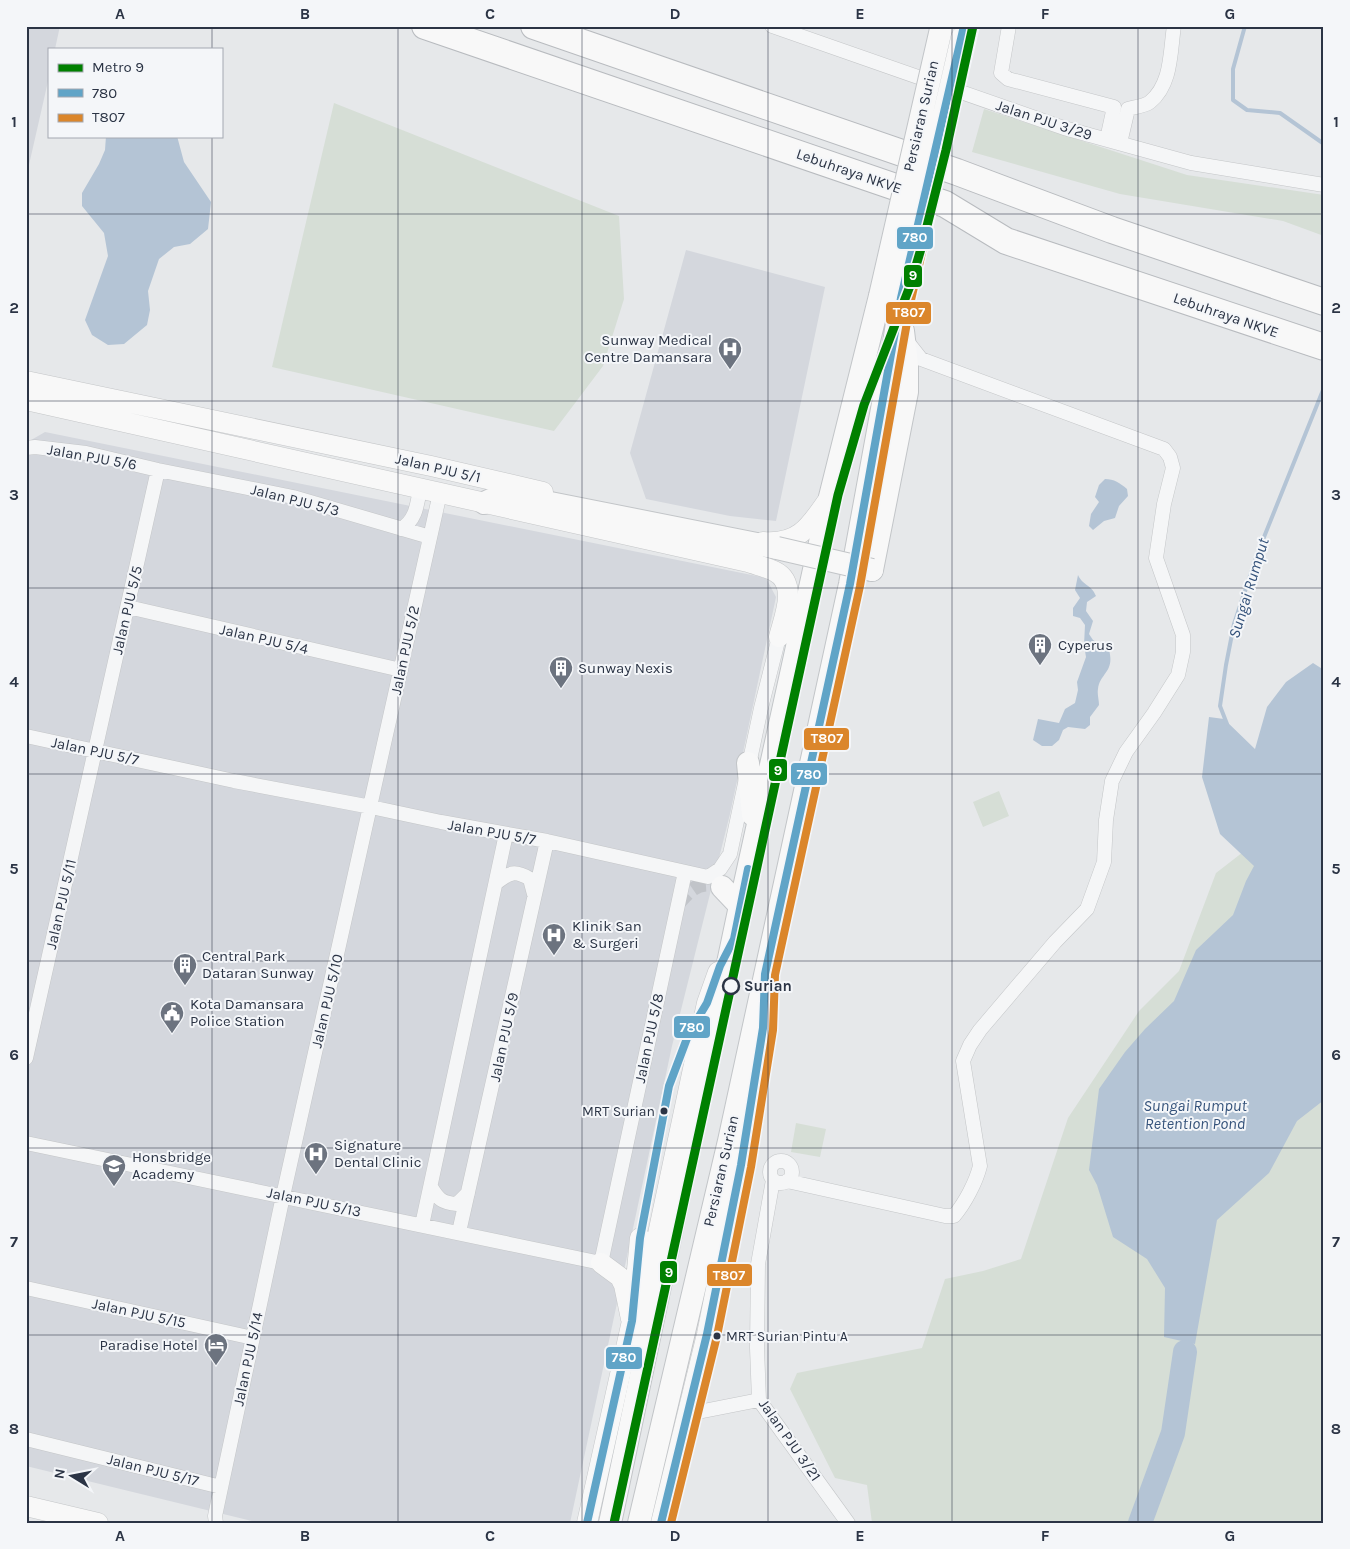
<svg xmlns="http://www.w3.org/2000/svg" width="1350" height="1549" font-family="Karla,sans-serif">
<rect width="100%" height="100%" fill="#e6e8ea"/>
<!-- built -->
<path fill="#d4d7dd" d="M 26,26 L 60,26 L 55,49 L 49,49 L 49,77 L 26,178 Z
M 686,250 L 825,287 L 776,521 L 730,516 L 646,499 L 630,453 Z
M 45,432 L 766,578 L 776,597 L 730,814 L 672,1046 L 570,1523 L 260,1523 L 26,1466 L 26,443 Z"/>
<!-- green -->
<path fill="#d6ded6" d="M 334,103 L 619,216 L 624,299 L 603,366 L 554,431 L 272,367 Z
M 984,109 L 1187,175 L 1324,195 L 1324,236 L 1283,221 L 1120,194 L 972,152 Z
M 999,791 L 1009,816 L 983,827 L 973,802 Z
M 1324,837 L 1324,1523 L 872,1523 L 867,1485 L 835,1478 L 790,1389 L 797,1373 L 922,1348 L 945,1279 L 983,1271 L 1021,1259 L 1068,1118 L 1139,1011 L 1179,971 L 1216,873 L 1256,842 Z
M 796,1123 L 826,1129 L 820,1157 L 791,1152 Z"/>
<!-- water -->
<path fill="#b4c4d5" d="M 106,136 L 177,136 L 184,162 L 211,202 L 208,229 L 190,244 L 174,247 L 159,259 L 148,291 L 150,310 L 147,325 L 124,344 L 108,345 L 92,335 L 85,320 L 108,256 L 104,233 L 82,206 L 82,193 L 99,164 L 105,150 Z
M 1105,479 C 1114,479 1120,483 1127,489 L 1128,496 L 1119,506 L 1115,518 L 1104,521 L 1093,530 L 1089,526 L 1091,514 L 1099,502 L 1095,497 L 1099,485 Z
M 1078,575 C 1083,586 1091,584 1096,596 L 1087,602 L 1086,611 L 1093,621 L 1089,634 L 1093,640 L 1109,650 C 1115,672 1100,673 1098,689 C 1097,694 1099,700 1099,705 L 1090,717 L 1090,725 L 1085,729 L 1068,727 L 1063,730 L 1059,740 L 1052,746 L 1042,746 L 1033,740 L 1038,719 L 1059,723 L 1065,709 L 1075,703 L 1078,690 L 1077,682 L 1086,657 L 1084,645 L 1085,625 L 1080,618 L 1073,616 L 1073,608 L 1080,598 L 1075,590 Z
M 1313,663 L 1324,670 L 1324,1100 L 1297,1121 L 1269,1173 L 1217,1220 L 1195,1344 L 1164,1337 L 1165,1288 L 1147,1259 L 1113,1237 L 1097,1185 L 1089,1170 L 1099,1089 L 1125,1052 L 1145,1029 L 1174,1001 L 1196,950 L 1233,915 L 1246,881 L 1254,866 L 1220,834 L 1202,777 L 1209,717 L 1224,719 L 1255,749 L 1267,707 L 1286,682 Z"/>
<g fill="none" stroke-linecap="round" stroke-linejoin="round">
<!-- stream -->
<path stroke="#b4c4d5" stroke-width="4" d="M 1245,26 L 1233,69 L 1233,100 L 1247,110 L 1280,113 L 1324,144
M 1227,724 L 1220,706 L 1226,665 L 1234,624 L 1258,552 L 1323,390"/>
<!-- river -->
<path stroke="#b4c4d5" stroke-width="24" d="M 1140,1523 L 1173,1433 L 1185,1352"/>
<!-- street-tunnel -->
<path stroke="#c1c4c9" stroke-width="14" stroke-dasharray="14 7" stroke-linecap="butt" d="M 678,904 C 688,893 696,882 713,885"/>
<!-- street casing -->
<g stroke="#c4c6c8" stroke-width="15">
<path id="street" d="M 772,26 L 1064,128 L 1191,163 L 1324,185
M 1009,26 L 1001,73 L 1008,79 L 1114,107 L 1107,139
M 1120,143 L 1128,109 C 1135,107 1145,106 1150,102 C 1172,84 1170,52 1174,26
M 26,448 L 35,447 L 86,453 L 158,470 L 293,497 L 430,537
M 401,529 C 416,520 417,505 420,489
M 128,607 L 401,670
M 26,736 L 234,781 L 371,807 L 441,822 L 547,841 L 708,877 L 720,869 L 730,854 L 761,708 L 779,637
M 496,883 C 510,872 515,870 530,879 L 534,894
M 26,1058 L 158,470
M 26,1143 L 601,1263 L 685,872
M770 1172a11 11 0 1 1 22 0a11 11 0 1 1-22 0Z
M 773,1180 L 758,1264 L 757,1348 L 759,1400 L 848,1523
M 787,1181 L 945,1216 L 954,1216 C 965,1203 976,1182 980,1166 L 963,1061 L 970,1045 L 980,1030 L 1055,942 L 1087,909 L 1104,862 L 1106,820 L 1112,781 L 1126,752 L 1154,713 L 1178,675 L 1183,652 L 1183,635 L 1156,558 L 1164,504 L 1173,468 L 1170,457 L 1164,449 L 921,359 L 906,340
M 431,1187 C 438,1199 442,1203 457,1204 L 468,1193
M 422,1225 L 506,834
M 459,1232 L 547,841
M 26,1288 L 253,1338
M 688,1414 L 759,1400
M 26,1439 L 221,1487
M 216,1523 L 215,1516 L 283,1196 L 440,493"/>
</g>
<!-- secondary casing -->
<g stroke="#c4c6c8" stroke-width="21">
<path id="secondary" d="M 26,381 L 431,466 L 543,492
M 26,400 L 748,562 C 756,565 766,567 774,571 C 799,583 784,617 779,637
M 763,542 C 799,545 810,526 828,500
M 601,1263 L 620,1277 L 624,1285 L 631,1319
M 636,1281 L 640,1238
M 26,1506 L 98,1523
M 587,1523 L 632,1321 L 655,1248 L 707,1003 L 718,972
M 661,1523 L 707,1334 L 741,1165 L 760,1045"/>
</g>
<!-- primary casing -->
<g stroke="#c2c5c8" stroke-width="24">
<path id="primary" d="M 484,503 C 500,495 507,496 525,498 L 777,548
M 872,570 L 907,392 L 907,365 L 903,331
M 748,763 L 753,815
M 722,887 L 740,906
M 610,1523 L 740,906 L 830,497 L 880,296
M 639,1523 L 729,1141 L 850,584 L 893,349 L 901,298"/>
</g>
<!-- highway casing -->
<g stroke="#b8bbbf" stroke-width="28">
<path id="highway" d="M 425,26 L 945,204 L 1006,241 L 1324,347
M 534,26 L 957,172 L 1112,230 L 1324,302"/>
</g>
<!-- street -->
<use href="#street" stroke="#f5f6f7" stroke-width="14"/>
<!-- secondary -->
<use href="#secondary" stroke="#f8f8f8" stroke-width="20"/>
<!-- primary -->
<use href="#primary" stroke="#f8f8f8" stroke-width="22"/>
<!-- highway -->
<use href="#highway" stroke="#f8f8f8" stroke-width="26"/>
<!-- primary-bridge casing -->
<g stroke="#c2c5c8" stroke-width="24" stroke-linecap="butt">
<path id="primary-bridge" d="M 880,296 L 941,29
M 901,298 L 962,38
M 777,548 L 872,570"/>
</g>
<!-- primary-bridge -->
<use href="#primary-bridge" stroke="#f8f8f8" stroke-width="22"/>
<!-- bus-1 casing -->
<g stroke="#f4f6f9" stroke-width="11">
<path id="bus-1" d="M 587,1523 L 632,1321 L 640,1238 L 669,1086 L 689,1033 L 707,1003 L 720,966 L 734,939 L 748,869
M 661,1523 L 707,1334 L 741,1165 L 763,1028 L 765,974 L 850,584 L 901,298 L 964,26"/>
</g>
<!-- bus-2 casing -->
<g stroke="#f4f6f9" stroke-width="11">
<path id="bus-2" d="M 671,1523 L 717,1336 L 751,1167 L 773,1030 L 775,975 L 860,586 L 911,300 L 974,28"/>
</g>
<!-- bus-1 -->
<use href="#bus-1" stroke="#60a4c7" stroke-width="8"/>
<!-- bus-2 -->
<use href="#bus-2" stroke="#db862b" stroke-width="8"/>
<!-- metro-1 casing -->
<g stroke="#f4f6f9" stroke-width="12">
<path id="metro-1" d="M 614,1523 L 838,495 L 864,405 L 910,286 L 923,242 L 946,150 L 973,26"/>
</g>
<!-- metro-1 -->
<use href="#metro-1" stroke="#008000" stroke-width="9"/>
</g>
<!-- grid -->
<path fill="none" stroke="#2b3445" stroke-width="1" stroke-opacity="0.55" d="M 212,26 L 212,49M 398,26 L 398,1523M 582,26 L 582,1523M 768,26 L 768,1523M 952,26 L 952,1523M 1138,26 L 1138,1523M 212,136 L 212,1523M 26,214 L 1324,214M 26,401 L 1324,401M 26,588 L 1324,588M 26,774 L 1324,774M 26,961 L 1324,961M 26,1148 L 1324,1148M 26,1335 L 1324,1335"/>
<!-- icons -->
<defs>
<g id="hospital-pin" transform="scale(1.25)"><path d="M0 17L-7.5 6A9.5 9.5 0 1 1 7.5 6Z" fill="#6c737f" stroke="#f4f6f9"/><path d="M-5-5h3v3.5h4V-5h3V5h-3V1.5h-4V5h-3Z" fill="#fff"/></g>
<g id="building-pin" transform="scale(1.25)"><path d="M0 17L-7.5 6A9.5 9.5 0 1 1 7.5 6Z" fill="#6c737f" stroke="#f4f6f9"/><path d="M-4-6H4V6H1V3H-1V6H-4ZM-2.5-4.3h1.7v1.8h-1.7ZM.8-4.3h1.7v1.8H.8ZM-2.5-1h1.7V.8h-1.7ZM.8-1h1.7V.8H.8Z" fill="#fff"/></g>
<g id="civic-pin" transform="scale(1.25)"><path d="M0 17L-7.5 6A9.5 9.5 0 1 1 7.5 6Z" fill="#6c737f" stroke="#f4f6f9"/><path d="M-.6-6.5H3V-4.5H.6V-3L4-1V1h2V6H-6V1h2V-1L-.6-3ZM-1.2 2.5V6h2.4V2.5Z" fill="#fff"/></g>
<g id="school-pin" transform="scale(1.25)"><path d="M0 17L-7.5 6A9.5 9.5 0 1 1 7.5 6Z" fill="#6c737f" stroke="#f4f6f9"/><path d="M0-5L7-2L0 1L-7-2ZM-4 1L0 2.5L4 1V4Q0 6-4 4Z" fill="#fff"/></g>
<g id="hotel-pin" transform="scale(1.25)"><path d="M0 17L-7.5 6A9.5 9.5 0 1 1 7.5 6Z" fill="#6c737f" stroke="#f4f6f9"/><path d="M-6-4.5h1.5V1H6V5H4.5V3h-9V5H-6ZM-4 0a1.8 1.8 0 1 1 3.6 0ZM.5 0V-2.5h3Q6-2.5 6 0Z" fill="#fff"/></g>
</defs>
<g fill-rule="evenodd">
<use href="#hospital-pin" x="730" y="349"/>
<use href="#building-pin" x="1040" y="645"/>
<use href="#building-pin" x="561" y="668"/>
<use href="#hospital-pin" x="554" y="935"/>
<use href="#building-pin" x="185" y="965"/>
<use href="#civic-pin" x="172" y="1013"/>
<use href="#hospital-pin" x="316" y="1154"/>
<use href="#school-pin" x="114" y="1166"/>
<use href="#hotel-pin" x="216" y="1345"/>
</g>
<!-- markers -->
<circle fill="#f4f6f9" stroke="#2b3445" stroke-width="2.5" cx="731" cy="986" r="8"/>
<g fill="#2b3445" stroke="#f4f6f9" stroke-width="2">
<circle cx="664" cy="1111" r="4.5"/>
<circle cx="717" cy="1336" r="4.5"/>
</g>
<g text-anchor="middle" stroke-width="4" stroke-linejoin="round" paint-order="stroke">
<!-- bus labels -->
<g font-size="14" fill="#2b3445" stroke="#f4f6f9" text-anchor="end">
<text x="655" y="1116">MRT Surian</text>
<text x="726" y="1341" text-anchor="start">MRT Surian Pintu A</text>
</g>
<!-- street labels -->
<g font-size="15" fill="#2b3445" stroke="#f4f6f9">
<text transform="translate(921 116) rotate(-77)" y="5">Persiaran Surian</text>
<text transform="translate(1044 120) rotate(18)" y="5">Jalan PJU 3/29</text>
<text transform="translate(849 171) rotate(19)" y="5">Lebuhraya NKVE</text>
<text transform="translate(1226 315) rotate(19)" y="5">Lebuhraya NKVE</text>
<text transform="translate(92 457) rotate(10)" y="5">Jalan PJU 5/6</text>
<text transform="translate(438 468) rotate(13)" y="5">Jalan PJU 5/1</text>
<text transform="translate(295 500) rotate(14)" y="5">Jalan PJU 5/3</text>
<text transform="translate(127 610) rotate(-77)" y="5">Jalan PJU 5/5</text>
<text transform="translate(264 639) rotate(13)" y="5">Jalan PJU 5/4</text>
<text transform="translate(405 650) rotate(-78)" y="5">Jalan PJU 5/2</text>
<text transform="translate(95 751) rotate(12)" y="5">Jalan PJU 5/7</text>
<text transform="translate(492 832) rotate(10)" y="5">Jalan PJU 5/7</text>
<text transform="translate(61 904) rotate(-77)" y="5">Jalan PJU 5/11</text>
<text transform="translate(327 1001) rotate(-77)" y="5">Jalan PJU 5/10</text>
<text transform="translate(504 1037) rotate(-78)" y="5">Jalan PJU 5/9</text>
<text transform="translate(649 1038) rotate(-78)" y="5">Jalan PJU 5/8</text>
<text transform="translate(721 1171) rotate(-77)" y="5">Persiaran Surian</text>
<text transform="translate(314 1202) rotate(12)" y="5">Jalan PJU 5/13</text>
<text transform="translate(139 1313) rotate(12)" y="5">Jalan PJU 5/15</text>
<text transform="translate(248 1359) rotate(-78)" y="5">Jalan PJU 5/14</text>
<text transform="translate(790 1440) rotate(55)" y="5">Jalan PJU 3/21</text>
<text transform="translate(153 1470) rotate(14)" y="5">Jalan PJU 5/17</text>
</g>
<!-- poi labels -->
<g font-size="15" fill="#2b3445" stroke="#f4f6f9" text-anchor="start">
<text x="712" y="345" text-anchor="end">Sunway Medical<tspan x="712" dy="17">Centre Damansara</tspan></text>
<text x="1058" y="650">Cyperus</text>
<text x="578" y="673">Sunway Nexis</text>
<text x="572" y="931">Klinik San<tspan x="572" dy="17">&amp; Surgeri</tspan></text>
<text x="202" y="961">Central Park<tspan x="202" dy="17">Dataran Sunway</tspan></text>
<text x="190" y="1009">Kota Damansara<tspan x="190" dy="17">Police Station</tspan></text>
<text x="334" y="1150">Signature<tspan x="334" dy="17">Dental Clinic</tspan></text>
<text x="132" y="1162">Honsbridge<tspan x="132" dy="17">Academy</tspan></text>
<text x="198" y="1350" text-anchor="end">Paradise Hotel</text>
</g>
<!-- stop labels -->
<g font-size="15" font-weight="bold" fill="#2b3445" stroke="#f4f6f9" text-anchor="start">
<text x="744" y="991">Surian</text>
</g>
<!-- water labels -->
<g font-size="16" font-style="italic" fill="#34527a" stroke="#f4f6f9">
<text transform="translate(1248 588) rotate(-73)" y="6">Sungai Rumput</text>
<text x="1195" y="1111">Sungai Rumput<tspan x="1195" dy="18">Retention Pond</tspan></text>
</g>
</g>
<g stroke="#f4f6f9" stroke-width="2">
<rect x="896" y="226" width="38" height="24" rx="5" fill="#60a4c7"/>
<rect x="903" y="264" width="20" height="24" rx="5" fill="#008000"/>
<rect x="885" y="301" width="47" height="24" rx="5" fill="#db862b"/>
<rect x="803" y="727" width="47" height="24" rx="5" fill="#db862b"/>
<rect x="768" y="758" width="20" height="24" rx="5" fill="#008000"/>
<rect x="790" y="762" width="38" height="24" rx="5" fill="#60a4c7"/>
<rect x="673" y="1015" width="38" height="24" rx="5" fill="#60a4c7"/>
<rect x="659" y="1260" width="19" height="24" rx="5" fill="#008000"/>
<rect x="706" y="1263" width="47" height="24" rx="5" fill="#db862b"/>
<rect x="605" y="1346" width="38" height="24" rx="5" fill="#60a4c7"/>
</g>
<g font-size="14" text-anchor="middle" font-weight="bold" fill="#fff">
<text x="915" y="242">780</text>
<text x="913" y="280">9</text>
<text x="909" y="317">T807</text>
<text x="827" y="743">T807</text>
<text x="778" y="775">9</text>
<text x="809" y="779">780</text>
<text x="692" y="1032">780</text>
<text x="669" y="1277">9</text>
<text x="729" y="1280">T807</text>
<text x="624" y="1362">780</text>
</g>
<!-- border -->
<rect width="1350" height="1549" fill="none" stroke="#f4f6f9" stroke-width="55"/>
<!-- legend -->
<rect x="48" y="48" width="175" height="90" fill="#f4f6f9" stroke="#a4a8b1"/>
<rect x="58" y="64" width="25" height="8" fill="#008000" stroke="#a4a8b1"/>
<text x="92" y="72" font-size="15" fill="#2b3445">Metro 9</text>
<rect x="58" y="89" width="25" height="8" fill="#60a4c7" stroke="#a4a8b1"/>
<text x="92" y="98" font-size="15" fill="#2b3445">780</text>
<rect x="58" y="114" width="25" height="8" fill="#db862b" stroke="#a4a8b1"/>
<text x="92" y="122" font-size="15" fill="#2b3445">T807</text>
<!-- north arrow -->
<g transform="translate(72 1476) rotate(280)" stroke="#f4f6f9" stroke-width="4" paint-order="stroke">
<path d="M0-4L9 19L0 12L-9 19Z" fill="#2b3445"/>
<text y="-8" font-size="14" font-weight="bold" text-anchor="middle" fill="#2b3445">N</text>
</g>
<rect x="28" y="28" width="1294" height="1494" fill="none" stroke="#2b3445" stroke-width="2"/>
<g font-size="16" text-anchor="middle" font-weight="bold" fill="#2b3445">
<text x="120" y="19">A</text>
<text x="305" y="19">B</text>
<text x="490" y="19">C</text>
<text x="675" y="19">D</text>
<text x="860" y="19">E</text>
<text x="1045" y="19">F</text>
<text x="1230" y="19">G</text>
<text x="14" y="127">1</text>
<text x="1336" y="127">1</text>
<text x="14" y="313">2</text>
<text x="1336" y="313">2</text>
<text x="14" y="500">3</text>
<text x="1336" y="500">3</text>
<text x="14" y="687">4</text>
<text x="1336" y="687">4</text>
<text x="14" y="874">5</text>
<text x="1336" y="874">5</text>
<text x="14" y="1060">6</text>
<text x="1336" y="1060">6</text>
<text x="14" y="1247">7</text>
<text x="1336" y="1247">7</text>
<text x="14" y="1434">8</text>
<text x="1336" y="1434">8</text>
<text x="120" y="1541">A</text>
<text x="305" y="1541">B</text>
<text x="490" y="1541">C</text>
<text x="675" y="1541">D</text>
<text x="860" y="1541">E</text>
<text x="1045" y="1541">F</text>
<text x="1230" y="1541">G</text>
</g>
</svg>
